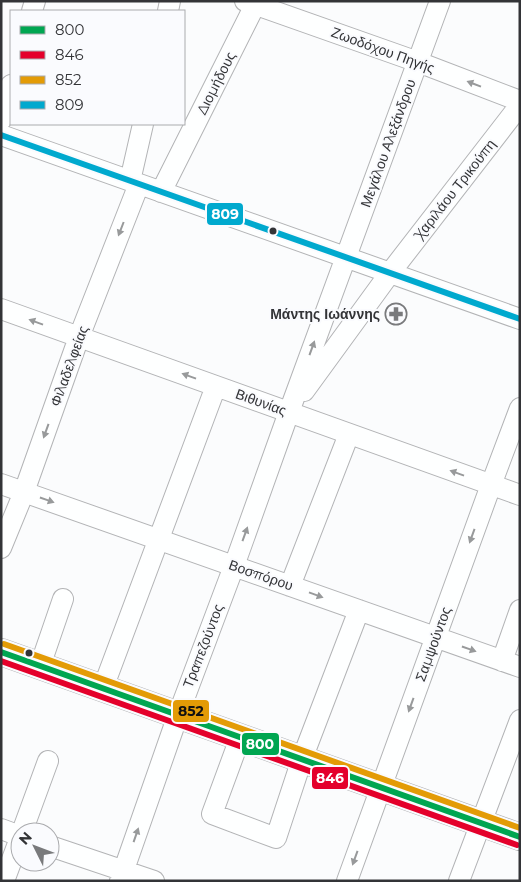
<svg xmlns="http://www.w3.org/2000/svg" width="521" height="882" font-family="Montserrat,sans-serif">
<rect width="100%" height="100%" fill="#fbfcfd"/>
<g fill="none" stroke-linecap="round" stroke-linejoin="round">
<!-- minor casing -->
<g stroke="#b3b4b6" stroke-width="22">
<path id="minor" d="M 245,1 L 418,62 L 520,101
M 32,11 L 35,1
M 168,11 L 170,1
M 1,120 L 11,85
M 1,135 L 520,319
M 130,181 L 143,124
M 161,192 L 257,1
M 1,309 L 520,495
M 304,391 L 390,273 L 520,105
M 1,484 L 520,667
M 1,548 L 24,492 L 79,337 L 139,184
M 290,586 L 349,434
M 502,661 L 520,610
M 40,666 L 63,599
M 103,688 L 216,386
M 240,738 L 212,814 L 276,838 L 302,759 L 359,610
M 1,829 L 20,836
M 22,832 L 48,761
M 50,846 L 154,881
M 4,881 L 20,838
M 120,881 L 178,715 L 234,566 L 289,412 L 440,1
M 347,881 L 491,485 L 520,408
M 459,881 L 520,720"/>
</g>
<!-- major casing -->
<g stroke="#b3b4b6" stroke-width="28">
<path id="major" d="M 1,652 L 520,837"/>
</g>
<!-- minor -->
<use href="#minor" stroke="#feffff" stroke-width="20"/>
<!-- major -->
<use href="#major" stroke="#feffff" stroke-width="26"/>
<!-- bus-1 casing -->
<g stroke="#fafbfe" stroke-width="10">
<path id="bus-1" d="M 1,652 L 520,837"/>
</g>
<!-- bus-2 casing -->
<g stroke="#fafbfe" stroke-width="10">
<path id="bus-2" d="M 1,661 L 517,845"/>
</g>
<!-- bus-3 casing -->
<g stroke="#fafbfe" stroke-width="10">
<path id="bus-3" d="M 4,644 L 520,828"/>
</g>
<!-- bus-4 casing -->
<g stroke="#fafbfe" stroke-width="10">
<path id="bus-4" d="M 1,135 L 520,319"/>
</g>
<!-- bus-1 -->
<use href="#bus-1" stroke="#00a651" stroke-width="6"/>
<!-- bus-2 -->
<use href="#bus-2" stroke="#e4002b" stroke-width="6"/>
<!-- bus-3 -->
<use href="#bus-3" stroke="#e39b06" stroke-width="6"/>
<!-- bus-4 -->
<use href="#bus-4" stroke="#00a9ce" stroke-width="6"/>
</g>
<!-- one-way arrows -->
<defs><path id="oneway-solid" d="M-6-.8H1V-3.2L6.5 0L1 3.2V.8H-6Z" transform="scale(1.25)"/></defs>
<g fill="#989a9b">
<use href="#oneway-solid" transform="translate(474 84) rotate(-159)"/>
<use href="#oneway-solid" transform="translate(121 229) rotate(111)"/>
<use href="#oneway-solid" transform="translate(36 322) rotate(-160)"/>
<use href="#oneway-solid" transform="translate(312 348) rotate(-70)"/>
<use href="#oneway-solid" transform="translate(189 376) rotate(-160)"/>
<use href="#oneway-solid" transform="translate(46 431) rotate(110)"/>
<use href="#oneway-solid" transform="translate(457 473) rotate(-160)"/>
<use href="#oneway-solid" transform="translate(47 500) rotate(19)"/>
<use href="#oneway-solid" transform="translate(245 534) rotate(-70)"/>
<use href="#oneway-solid" transform="translate(472 536) rotate(110)"/>
<use href="#oneway-solid" transform="translate(316 595) rotate(20)"/>
<use href="#oneway-solid" transform="translate(469 649) rotate(19)"/>
<use href="#oneway-solid" transform="translate(411 705) rotate(110)"/>
<use href="#oneway-solid" transform="translate(136 835) rotate(-71)"/>
<use href="#oneway-solid" transform="translate(355 858) rotate(110)"/>
</g>
<!-- icons -->
<defs>
<g id="pharmacy-ring" transform="scale(1.125)"><circle r="9.5" fill="#fafbfe" stroke="#797a7c" stroke-width="1.5"/><path d="M-2-6h4v4h4v4h-4v4h-4v-4h-4v-4h4Z" fill="#797a7c"/></g>
</defs>
<g fill-rule="evenodd">
<use href="#pharmacy-ring" x="396" y="314"/>
</g>
<!-- markers -->
<g fill="#333437" stroke="#fafbfe" stroke-width="2">
<circle cx="273" cy="231" r="4.5"/>
<circle cx="29" cy="653" r="4.5"/>
</g>
<g text-anchor="middle" stroke-width="4" stroke-linejoin="round" paint-order="stroke">
<!-- street labels -->
<g font-size="14" fill="#333437" stroke="#fafbfe">
<text transform="translate(383 50) rotate(20)" y="5">Ζωοδόχου Πηγής</text>
<text transform="translate(216 83) rotate(-63)" y="5">Διομήδους</text>
<text transform="translate(388 143) rotate(-70)" y="5">Μεγάλου Αλεξάνδρου</text>
<text transform="translate(455 189) rotate(-52)" y="5">Χαριλάου Τρικούπη</text>
<text transform="translate(69 366) rotate(-70)" y="5">Φιλαδελφείας</text>
<text transform="translate(261 402) rotate(20)" y="5">Βιθυνίας</text>
<text transform="translate(261 575) rotate(19)" y="5">Βοσπόρου</text>
<text transform="translate(433 644) rotate(-70)" y="5">Σαμψούντος</text>
<text transform="translate(203 646) rotate(-69)" y="5">Τραπεζούντος</text>
</g>
<!-- poi labels -->
<g font-size="14" font-weight="bold" fill="#333437" stroke="#fafbfe" text-anchor="end">
<text x="380" y="319">Μάντης Ιωάννης</text>
</g>
</g>
<g stroke="#fafbfe" stroke-width="2">
<rect x="206" y="202" width="38" height="24" rx="5" fill="#00a9ce"/>
<rect x="172" y="699" width="38" height="24" rx="5" fill="#e39b06"/>
<rect x="241" y="732" width="39" height="24" rx="5" fill="#00a651"/>
<rect x="311" y="766" width="38" height="24" rx="5" fill="#e4002b"/>
</g>
<g font-size="14" text-anchor="middle" font-weight="bold" fill="#fff">
<text x="225" y="219">809</text>
<text x="260" y="749">800</text>
<text x="330" y="783">846</text>
</g>
<g font-size="14" text-anchor="middle" font-weight="bold" fill="#111">
<text x="191" y="716">852</text>
</g>
<!-- border -->
<rect width="521" height="882" fill="none" stroke="#333437" stroke-width="5"/>
<!-- legend -->
<rect x="10" y="10" width="175" height="115" fill="#fafbfe" stroke="#aaabae"/>
<rect x="20" y="26" width="25" height="8" fill="#00a651" stroke="#aaabae"/>
<text x="55" y="35" font-size="15" fill="#333437">800</text>
<rect x="20" y="51" width="25" height="8" fill="#e4002b" stroke="#aaabae"/>
<text x="55" y="60" font-size="15" fill="#333437">846</text>
<rect x="20" y="76" width="25" height="8" fill="#e39b06" stroke="#aaabae"/>
<text x="55" y="85" font-size="15" fill="#333437">852</text>
<rect x="20" y="101" width="25" height="8" fill="#00a9ce" stroke="#aaabae"/>
<text x="55" y="110" font-size="15" fill="#333437">809</text>
<!-- north arrow -->
<g transform="translate(35 847) rotate(312)"><circle r="24" fill="#fafbfe" stroke="#aaabae"/>
<path d="M0-4L9 19L0 12L-9 19Z" fill="#797a7c"/>
<text y="-8" font-size="14" font-weight="bold" text-anchor="middle" fill="#333437">N</text>
</g>
</svg>
